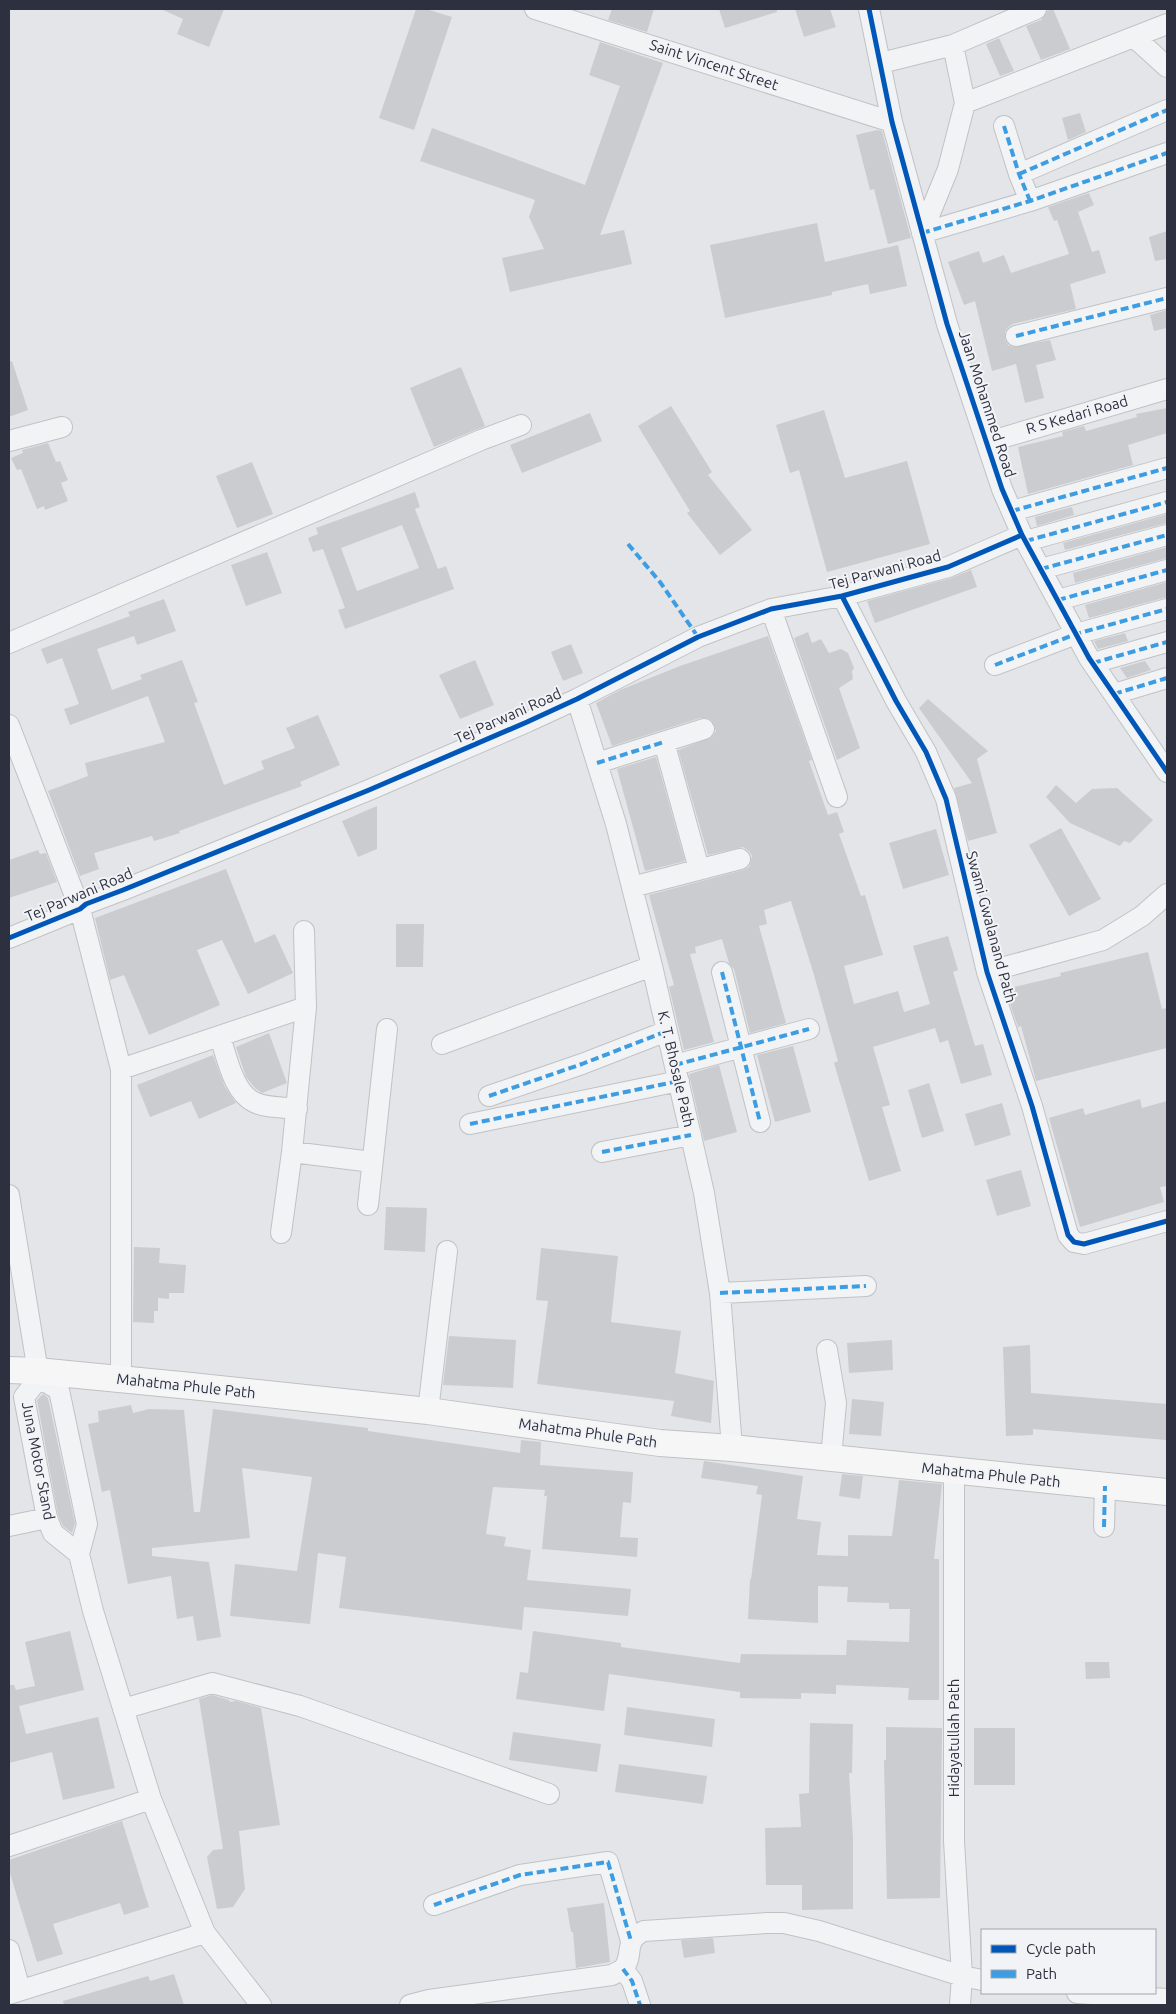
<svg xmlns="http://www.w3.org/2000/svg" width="1176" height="2014" font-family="Ubuntu,sans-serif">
<rect width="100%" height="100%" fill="#e3e5e8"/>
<!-- building -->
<path fill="#cbccd0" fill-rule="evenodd" d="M 161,9 L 224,9 L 209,47 L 177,34 L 183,19 Z
M 416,9 L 426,9 L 452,17 L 414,130 L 379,118 Z
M 612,9 L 654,9 L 647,32 L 608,20 Z
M 719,9 L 777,9 L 777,12 L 725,28 Z
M 795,9 L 830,9 L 836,27 L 804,37 Z
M 1053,9 L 1070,49 L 1041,60 L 1026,26 L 1041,20 L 1047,11 Z
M 999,38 L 1014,71 L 1000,76 L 986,44 Z
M 600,42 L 663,63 L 600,235 L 624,230 L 632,264 L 510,292 L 502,258 L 544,249 L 529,217 L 535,200 L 420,161 L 432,128 L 585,185 L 620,86 L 589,75 Z
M 1080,113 L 1086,132 L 1068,140 L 1062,118 Z
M 877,130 L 882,131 L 911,238 L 888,244 L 874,189 L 870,190 L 856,135 Z
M 1089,193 L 1094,205 L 1078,212 L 1092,252 L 1099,250 L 1106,273 L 1070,284 L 1076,309 L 1013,324 L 1008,327 L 1005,332 L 1005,339 L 1008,345 L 1013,347 L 1050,340 L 1056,360 L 1036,365 L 1044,398 L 1025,403 L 1016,364 L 992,371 L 975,301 L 964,305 L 948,262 L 979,251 L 983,263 L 1004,255 L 1011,273 L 1069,254 L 1057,220 L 1054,221 L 1048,207 Z
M 817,223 L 825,262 L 898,245 L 907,286 L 870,294 L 868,284 L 832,292 L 832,295 L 725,318 L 710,245 Z
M 1167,231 L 1167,259 L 1155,261 L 1149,237 Z
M 1167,310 L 1167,328 L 1154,331 L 1150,315 Z
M 12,361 L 28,410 L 9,417 L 9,362 Z
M 461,367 L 485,426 L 434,447 L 410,388 Z
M 671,406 L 712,472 L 708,475 L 752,530 L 720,555 L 687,513 L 690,511 L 638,426 Z
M 1167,408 L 1167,433 L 1128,445 L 1133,465 L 1028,494 L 1018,447 L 1063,436 L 1062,432 L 1084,426 L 1086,431 L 1137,417 L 1136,414 Z
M 824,410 L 845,478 L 907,461 L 930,544 L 827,572 L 799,470 L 790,473 L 776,425 Z
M 590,413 L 602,441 L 522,473 L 510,445 Z
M 48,443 L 56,462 L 60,461 L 68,480 L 61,483 L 68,501 L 45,510 L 44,506 L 37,509 L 21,469 L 17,470 L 11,458 L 23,453 L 22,450 Z
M 252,462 L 273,514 L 237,528 L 216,476 Z
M 415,492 L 420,507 L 415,509 L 438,569 L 446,566 L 454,589 L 345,629 L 338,610 L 345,608 L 323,549 L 313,552 L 308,538 L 318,534 L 316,528 ZM 402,525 L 419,568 L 357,591 L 341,548 Z
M 1072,507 L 1074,515 L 1037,526 L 1035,517 Z
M 1167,514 L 1167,523 L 1065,550 L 1063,543 Z
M 1167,547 L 1167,558 L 1075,583 L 1073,573 Z
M 267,552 L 282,593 L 246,606 L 231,565 Z
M 971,570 L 977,587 L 875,623 L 867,601 L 951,578 Z
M 1167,582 L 1167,597 L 1089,618 L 1085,605 Z
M 164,599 L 176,631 L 137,645 L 134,636 L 97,649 L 112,690 L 142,679 L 140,675 L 182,660 L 198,702 L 194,703 L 224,785 L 264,769 L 261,761 L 295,748 L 286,728 L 318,715 L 340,765 L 300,782 L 302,786 L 179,831 L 180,833 L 154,841 L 152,836 L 94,853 L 99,869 L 80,876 L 48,791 L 88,776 L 85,763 L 165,742 L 148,696 L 70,725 L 64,709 L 79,704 L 62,658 L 47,664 L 41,649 L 130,616 L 128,612 Z
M 808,632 L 812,643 L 821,639 L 829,653 L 841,649 L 848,653 L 854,668 L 852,671 L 853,679 L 839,688 L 860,748 L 837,760 L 794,638 Z
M 1125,633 L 1128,641 L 1098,649 L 1094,641 Z
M 768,636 L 812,760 L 809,761 L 828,815 L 837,812 L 844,832 L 839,834 L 861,896 L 865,895 L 883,955 L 844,966 L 854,1004 L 898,991 L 904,1012 L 930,1004 L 913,946 L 948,936 L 958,970 L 953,972 L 975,1046 L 983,1044 L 992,1075 L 961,1084 L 948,1040 L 940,1043 L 935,1028 L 873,1047 L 890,1105 L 882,1107 L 901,1171 L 869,1181 L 834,1063 L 838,1061 L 814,975 L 791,901 L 764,910 L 767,924 L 759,926 L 786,1023 L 750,1033 L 734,969 L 729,963 L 722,939 L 695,947 L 696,953 L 690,954 L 714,1042 L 684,1050 L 669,987 L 674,985 L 649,895 L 743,870 L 749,867 L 752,856 L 749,851 L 743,847 L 708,855 L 678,750 L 712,737 L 716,731 L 712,721 L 707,718 L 700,718 L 612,746 L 596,703 L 620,690 L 680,666 Z
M 571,644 L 583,673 L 563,681 L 551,652 Z
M 475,660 L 494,705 L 460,719 L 439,675 Z
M 1145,661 L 1151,670 L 1127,678 L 1120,668 Z
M 928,699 L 988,751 L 977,759 L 997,833 L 968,841 L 954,788 L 972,783 L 919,708 Z
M 656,757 L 685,861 L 645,871 L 617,769 Z
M 1056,785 L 1076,803 L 1092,789 L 1117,788 L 1153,820 L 1130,843 L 1124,841 L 1120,846 L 1070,823 L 1046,797 Z
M 377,806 L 377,849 L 358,857 L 342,821 Z
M 1061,828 L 1101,899 L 1069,916 L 1029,845 Z
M 936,829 L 949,875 L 903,889 L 889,843 Z
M 38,850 L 40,854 L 46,853 L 57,882 L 9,898 L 9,860 Z
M 226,869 L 255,943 L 275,934 L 293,973 L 248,994 L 222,940 L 197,950 L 220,1005 L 149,1035 L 124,975 L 110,980 L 95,918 Z
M 396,924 L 424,924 L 423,967 L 396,967 Z
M 1148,952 L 1162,1009 L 1167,1008 L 1167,1048 L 1036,1081 L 1021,1026 L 1018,1027 L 1005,989 L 1061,976 L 1060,973 Z
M 269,1033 L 287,1083 L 262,1093 L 255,1088 L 246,1077 L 236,1047 Z
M 793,1046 L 811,1112 L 775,1122 L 757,1055 Z
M 213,1055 L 225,1087 L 236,1103 L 199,1119 L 191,1101 L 150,1117 L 137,1085 Z
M 719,1065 L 737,1132 L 704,1141 L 689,1074 Z
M 929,1083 L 944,1131 L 922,1138 L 908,1090 Z
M 1140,1099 L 1142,1108 L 1167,1101 L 1167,1186 L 1160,1187 L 1164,1202 L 1080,1227 L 1049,1118 L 1083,1108 L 1085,1115 Z
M 1002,1103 L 1011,1135 L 975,1146 L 965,1114 Z
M 1021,1170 L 1031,1206 L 997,1216 L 986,1180 Z
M 386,1207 L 427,1208 L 425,1252 L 384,1250 Z
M 134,1247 L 160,1248 L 159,1263 L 186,1265 L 184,1293 L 169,1293 L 169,1299 L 158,1298 L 158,1311 L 154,1311 L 154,1323 L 133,1322 Z
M 541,1248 L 618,1256 L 611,1322 L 681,1331 L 675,1373 L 714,1381 L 711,1423 L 671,1416 L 674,1401 L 537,1384 L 548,1301 L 536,1300 Z
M 449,1336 L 516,1340 L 513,1388 L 443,1385 Z
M 892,1340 L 893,1370 L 849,1373 L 847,1343 Z
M 1030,1345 L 1031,1393 L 1167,1404 L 1166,1440 L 1033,1429 L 1033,1435 L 1006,1436 L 1003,1347 Z
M 43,1394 L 48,1398 L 75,1523 L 72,1533 L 63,1526 L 58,1515 L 37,1400 Z
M 852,1399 L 884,1402 L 881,1436 L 849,1434 Z
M 131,1405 L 133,1413 L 149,1409 L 184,1410 L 194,1512 L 200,1512 L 213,1409 L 368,1428 L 368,1431 L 520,1453 L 521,1440 L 541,1442 L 540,1465 L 633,1472 L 631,1503 L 623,1502 L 620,1537 L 638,1538 L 637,1557 L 542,1549 L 547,1496 L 544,1496 L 545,1490 L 493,1487 L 486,1534 L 506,1537 L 504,1546 L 531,1550 L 527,1580 L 631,1589 L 628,1616 L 524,1607 L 522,1630 L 339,1608 L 346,1557 L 318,1553 L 310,1624 L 230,1616 L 235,1564 L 297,1571 L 312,1477 L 242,1468 L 250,1538 L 152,1548 L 152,1556 L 209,1562 L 221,1637 L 197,1641 L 193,1616 L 177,1619 L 171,1576 L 128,1584 L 110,1490 L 102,1492 L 88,1424 L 99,1422 L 98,1411 Z
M 704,1461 L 803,1476 L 797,1519 L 821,1522 L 817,1555 L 848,1556 L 848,1535 L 892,1536 L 899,1480 L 942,1484 L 934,1559 L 939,1559 L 939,1700 L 908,1700 L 909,1688 L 836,1685 L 836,1694 L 801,1693 L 801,1699 L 740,1698 L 740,1692 L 609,1674 L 604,1711 L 516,1699 L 520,1672 L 528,1673 L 533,1631 L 621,1643 L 621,1647 L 740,1663 L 741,1654 L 846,1655 L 847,1640 L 909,1642 L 910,1609 L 889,1609 L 889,1603 L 847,1602 L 848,1587 L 818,1586 L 818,1623 L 748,1619 L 750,1579 L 751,1579 L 762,1495 L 756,1494 L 758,1486 L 701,1478 Z
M 842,1474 L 863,1476 L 860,1499 L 839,1496 Z
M 70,1631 L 84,1690 L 19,1706 L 26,1734 L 98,1717 L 115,1788 L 63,1800 L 52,1752 L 9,1763 L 9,1685 L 14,1685 L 16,1690 L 35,1686 L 25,1642 Z
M 1085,1662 L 1109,1662 L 1110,1678 L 1086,1679 Z
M 212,1695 L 229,1700 L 230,1702 L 236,1701 L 261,1708 L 280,1825 L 239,1831 L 245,1889 L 233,1907 L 217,1909 L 207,1857 L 213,1850 L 223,1849 L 199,1699 Z
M 627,1707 L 715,1719 L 712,1747 L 624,1735 Z
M 810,1723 L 853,1724 L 852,1773 L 849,1773 L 853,1838 L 853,1909 L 802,1910 L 802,1885 L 766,1885 L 765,1828 L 801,1827 L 799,1794 L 809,1793 Z
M 886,1727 L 942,1728 L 940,1898 L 887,1899 L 884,1760 L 886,1760 Z
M 974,1728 L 1015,1728 L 1015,1785 L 974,1785 Z
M 513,1732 L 601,1744 L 597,1772 L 509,1760 Z
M 619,1764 L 707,1776 L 703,1804 L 615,1792 Z
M 122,1821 L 149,1907 L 124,1915 L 120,1903 L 53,1924 L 63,1954 L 37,1962 L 9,1870 L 9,1860 Z
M 604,1903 L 610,1962 L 576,1968 L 573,1932 L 571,1932 L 567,1908 Z
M 713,1938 L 715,1953 L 684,1958 L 681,1940 Z
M 174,1974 L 184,2005 L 64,2005 L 63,2001 L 148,1976 L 150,1981 Z"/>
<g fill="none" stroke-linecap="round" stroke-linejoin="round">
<!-- minor casing -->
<g stroke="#c0c2c4" stroke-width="22">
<path id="minor" d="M 535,9 L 892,122
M 869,9 L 892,122 L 947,324 L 1002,489 L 1022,535 L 1089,658 L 1167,772
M 1134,37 L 1167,67
M 881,63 L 953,45 L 1036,9
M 965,103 L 1167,24
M 1004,126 L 1019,174 L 1030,201
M 1019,174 L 1167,110
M 922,233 L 1030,201 L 1167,153
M 922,233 L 948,169 L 965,103 L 953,45
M 1016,336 L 1167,298
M 9,441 L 62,427
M 988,442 L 1167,389
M 1012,511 L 1167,468
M 1026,541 L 1167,502
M 1041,569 L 1167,535
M 842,596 L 896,701 L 926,752 L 946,799 L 987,972 L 1032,1106 L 1068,1235 L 1074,1242 L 1084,1244 L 1167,1221
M 1058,600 L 1167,570
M 771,609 L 837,797
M 9,643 L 481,440 L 521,425
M 1093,663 L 1167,642
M 995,665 L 1076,634 L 1167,609
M 1114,694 L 1167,678
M 577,699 L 616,824 L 632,887 L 652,966 L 704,1193 L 720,1293 L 732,1448
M 9,725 L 80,909 L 121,1069 L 121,1379
M 664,742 L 699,869
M 597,763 L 704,729
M 632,887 L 740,859
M 9,938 L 80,909 L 86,904 L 123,890 L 369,790 L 527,722 L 577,699 L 698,637 L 771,609 L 842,596 L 948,567 L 1022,535
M 722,972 L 760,1122
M 987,972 L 1103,940 L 1142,916 L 1167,894
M 220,1037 C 227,1057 233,1092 254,1102 C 265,1108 284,1107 297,1109
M 442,1044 L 652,966
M 675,1065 L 809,1029
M 121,1069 L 306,1007
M 489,1096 L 582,1064 L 667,1031
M 470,1124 L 679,1081
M 292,1152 L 372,1162
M 602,1152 L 691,1135
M 9,1195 L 39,1378
M 368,1205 L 387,1029
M 281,1233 L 292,1152 L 306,1007 L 304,931
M 720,1293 L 866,1286
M 827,1350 L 836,1403 L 831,1458
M 39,1378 L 59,1390 L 87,1524 L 79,1554 L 93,1611 L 151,1799 L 205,1933 L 261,2005
M 39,1378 L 24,1397 L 47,1518 L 53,1533 L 79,1554
M 428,1411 L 447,1251
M 954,1471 L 954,1841 L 962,1976 L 960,2005
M 9,1526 L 47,1518
M 1104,1527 L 1105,1486
M 123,1709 L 212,1683 L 300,1706 L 549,1794
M 9,1846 L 151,1799
M 434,1905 L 520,1875 L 608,1862 L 631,1941
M 9,1950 L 20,1990
M 623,1969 L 632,1981 L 640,2005
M 1077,1993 L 1167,1999
M 9,1994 L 205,1933
M 410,2005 L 429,2000 L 612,1975 C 615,1973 620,1971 623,1969 C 635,1955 622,1941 644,1931 L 767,1923 L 784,1923 L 819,1931 L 962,1976 L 982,1980"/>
</g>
<!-- major casing -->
<g stroke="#c0c1c5" stroke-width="28">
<path id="major" d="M 9,1370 L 37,1371 L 191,1386 L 428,1411 L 660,1443 L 732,1448 L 1167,1492"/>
</g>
<!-- minor -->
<use href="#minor" stroke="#f2f3f5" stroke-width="20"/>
<!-- major -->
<use href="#major" stroke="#f6f6f7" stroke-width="26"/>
<!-- quiet -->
<path stroke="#3d9de3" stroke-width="4" stroke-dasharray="8 4" stroke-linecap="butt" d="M 1004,126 L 1019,174 L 1030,201
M 1019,174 L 1167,110
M 922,233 L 1030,201 L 1167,153
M 1016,336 L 1167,298
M 1012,511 L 1167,468
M 1026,541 L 1167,502
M 628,544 L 660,582 L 698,637
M 1041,569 L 1167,535
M 1058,600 L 1167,570
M 1093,663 L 1167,642
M 995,665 L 1076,634 L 1167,609
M 1114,694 L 1167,678
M 597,763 L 664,742
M 722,972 L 760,1122
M 675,1065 L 809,1029
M 489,1096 L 582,1064 L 667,1031
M 470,1124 L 679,1081
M 602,1152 L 691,1135
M 720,1293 L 866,1286
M 1104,1527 L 1105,1486
M 434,1905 L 520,1875 L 608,1862 L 631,1941
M 623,1969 L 632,1981 L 640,2005"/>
<!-- cycleway casing -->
<g stroke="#f1f3f6" stroke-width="8">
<path id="cycleway" d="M 869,9 L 892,122 L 947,324 L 1002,489 L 1022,535 L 1089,658 L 1167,772
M 842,596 L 896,701 L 926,752 L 946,799 L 987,972 L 1032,1106 L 1068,1235 L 1074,1242 L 1084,1244 L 1167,1221
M 9,938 L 80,909 L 86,904 L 123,890 L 369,790 L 527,722 L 577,699 L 698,637 L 771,609 L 842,596 L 948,567 L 1022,535"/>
</g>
<!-- cycleway -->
<use href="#cycleway" stroke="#0057b8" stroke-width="5"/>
</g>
<g text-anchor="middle" stroke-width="4" stroke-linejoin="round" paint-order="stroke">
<!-- street labels -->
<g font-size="15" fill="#2c303f" stroke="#f1f3f6">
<text transform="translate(714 65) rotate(18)" y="5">Saint Vincent Street</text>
<text transform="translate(987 404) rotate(72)" y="5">Jaan Mohammed Road</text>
<text transform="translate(1077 415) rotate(-16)" y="5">R S Kedari Road</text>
<text transform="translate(885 570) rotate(-15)" y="5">Tej Parwani Road</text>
<text transform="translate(508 716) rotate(-24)" y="5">Tej Parwani Road</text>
<text transform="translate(79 895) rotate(-23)" y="5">Tej Parwani Road</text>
<text transform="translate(991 927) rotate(75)" y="5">Swami Gwalanand Path</text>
<text transform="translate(676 1069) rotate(77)" y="5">K. T. Bhosale Path</text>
<text transform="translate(186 1386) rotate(6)" y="5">Mahatma Phule Path</text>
<text transform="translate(588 1433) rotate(8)" y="5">Mahatma Phule Path</text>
<text transform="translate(38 1461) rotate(79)" y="5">Juna Motor Stand</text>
<text transform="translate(991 1475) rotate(6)" y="5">Mahatma Phule Path</text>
<text transform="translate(954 1738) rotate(-90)" y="5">Hidayatullah Path</text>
</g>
</g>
<!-- border -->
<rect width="1176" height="2014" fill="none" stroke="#2c303f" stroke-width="20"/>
<!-- legend -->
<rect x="981" y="1929" width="175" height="65" fill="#f1f3f6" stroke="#a2a5ad"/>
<rect x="991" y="1945" width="25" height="8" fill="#0057b8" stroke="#a2a5ad"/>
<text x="1026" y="1954" font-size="15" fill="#2c303f">Cycle path</text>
<rect x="991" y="1970" width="25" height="8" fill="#3d9de3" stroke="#a2a5ad"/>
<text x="1026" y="1979" font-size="15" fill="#2c303f">Path</text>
</svg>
